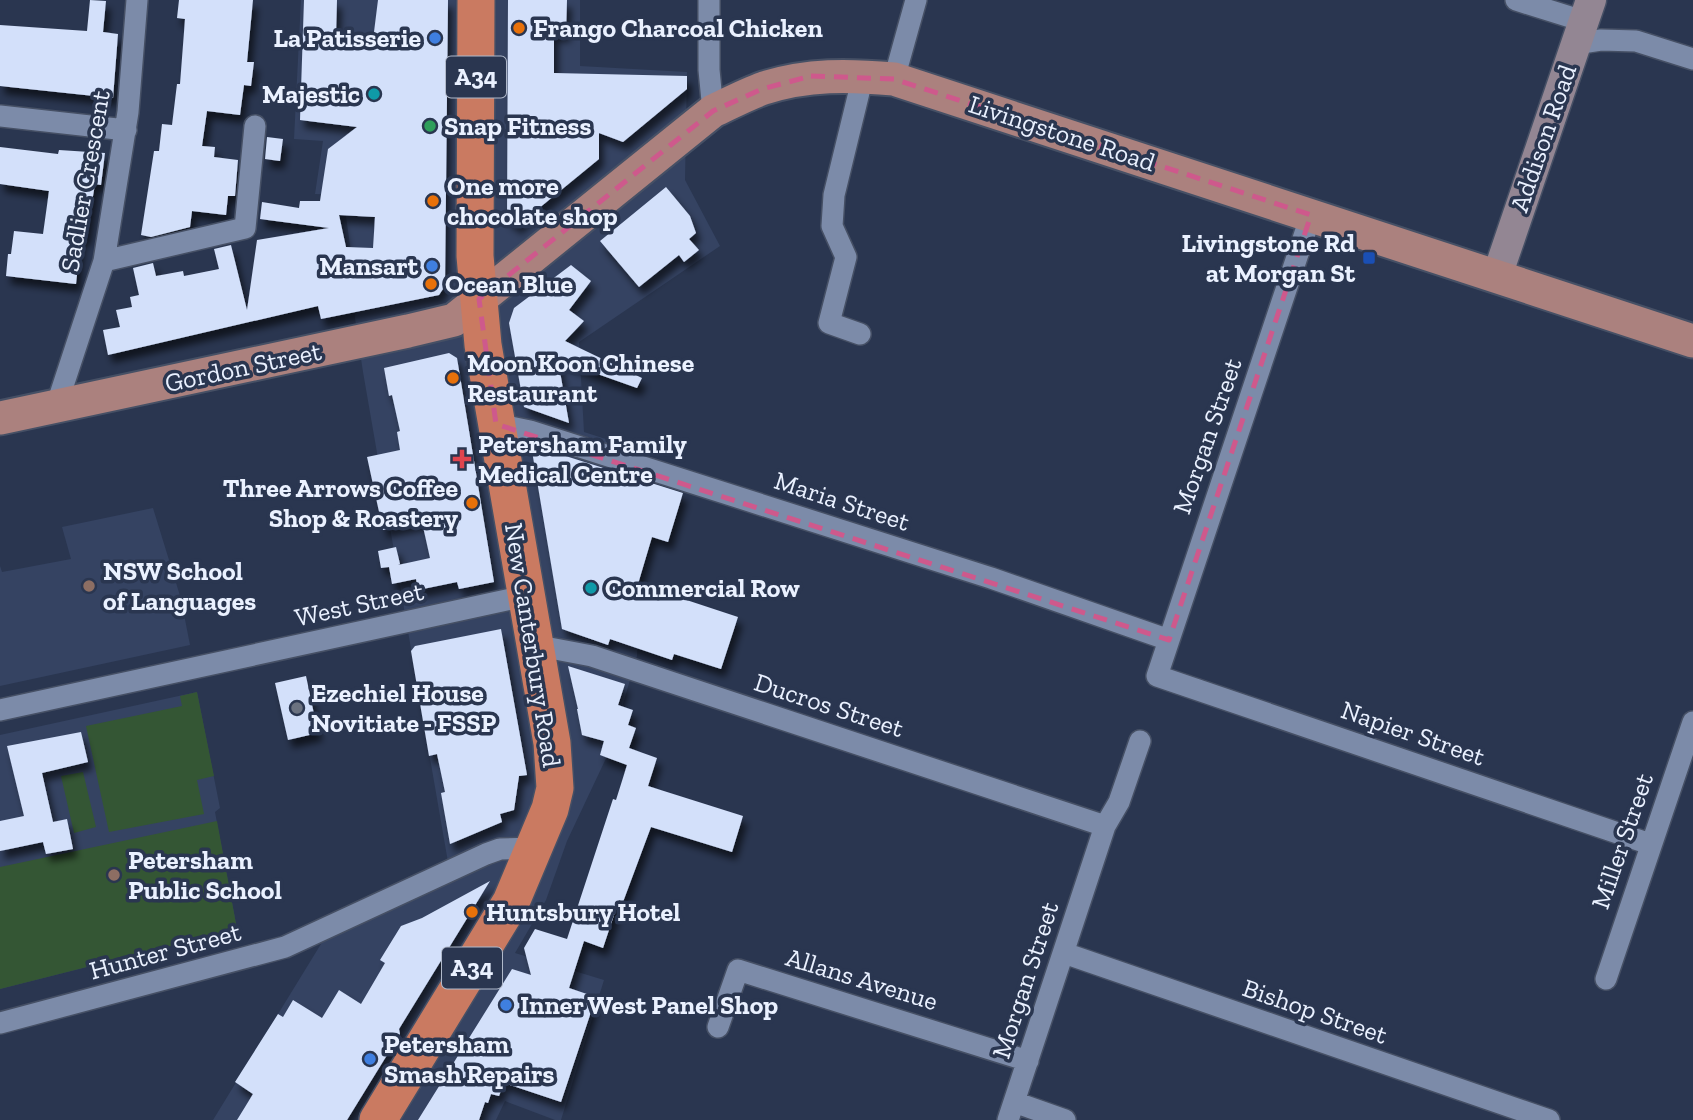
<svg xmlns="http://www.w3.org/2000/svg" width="1693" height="1120" font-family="'Zilla Slab',serif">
<defs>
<filter id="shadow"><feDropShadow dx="4.5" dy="8" stdDeviation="3.5" flood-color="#0009"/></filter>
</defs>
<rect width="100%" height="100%" fill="#2a3650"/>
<!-- built -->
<path fill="#354362" d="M 301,0 L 580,0 L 580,66 L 687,72 L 685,180 L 720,246 L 579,342 L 584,432 L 646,452 L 637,656 L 609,752 L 567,841 L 546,900 L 515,953 L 604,980 L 561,1120 L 555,1120 L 505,1101 L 496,1120 L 213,1120 L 340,913 L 448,862 L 363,372 L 355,318 L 357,295 L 343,195 L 315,194 L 323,141 L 294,139 Z
M 153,508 L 181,599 L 190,645 L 0,686 L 0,566 L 2,572 L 71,559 L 62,527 Z
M 197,692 L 220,808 L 215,812 L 237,929 L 0,989 L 0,735 Z"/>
<!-- green -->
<path fill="#345634" d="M 197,692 L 214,776 L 197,780 L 204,814 L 109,832 L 86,726 L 182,706 L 180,696 Z
M 83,772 L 96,827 L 74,833 L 61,776 Z
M 217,821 L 237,929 L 0,989 L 0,867 Z"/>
<!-- building -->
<path fill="#d3e0fa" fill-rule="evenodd" filter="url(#shadow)" d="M 90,0 L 106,1 L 103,32 L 118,34 L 113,98 L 0,86 L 0,25 L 87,31 Z
M 179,0 L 253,0 L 247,62 L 254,62 L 251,86 L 244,85 L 240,115 L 207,111 L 202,146 L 215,147 L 214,157 L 238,160 L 235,196 L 228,196 L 226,215 L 192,211 L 190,227 L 151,237 L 141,235 L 154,151 L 159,151 L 162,124 L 172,125 L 177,84 L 180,84 L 185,19 L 177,18 Z
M 304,0 L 337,0 L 336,35 L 373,40 L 378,0 L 448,0 L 445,286 L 439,295 L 321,319 L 318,306 L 108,355 L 103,330 L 120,327 L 116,310 L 132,307 L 130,297 L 139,295 L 133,268 L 153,263 L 156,276 L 183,271 L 184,276 L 219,269 L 214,249 L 231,245 L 247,310 L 257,240 L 329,228 L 260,219 L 262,202 L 299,208 L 300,201 L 320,201 L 328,149 L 357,127 L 300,120 ZM 339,215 L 375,217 L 373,248 L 346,247 Z
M 508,0 L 567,0 L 566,34 L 554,34 L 554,73 L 687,76 L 687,89 L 623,142 L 599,133 L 599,159 L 516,227 L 512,221 L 507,221 Z
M 267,137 L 283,139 L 280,161 L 265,159 Z
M 0,147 L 58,154 L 59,150 L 105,153 L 101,185 L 95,184 L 86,238 L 81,238 L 76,284 L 6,276 L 8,254 L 11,254 L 14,231 L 43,234 L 49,191 L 0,184 Z
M 666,187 L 690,216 L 696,233 L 689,239 L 699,250 L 684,262 L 679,255 L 639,287 L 600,241 Z
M 571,265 L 591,281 L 569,310 L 584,321 L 565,341 L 642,378 L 637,388 L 558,360 L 569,423 L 524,407 L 509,323 L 514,308 Z
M 449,353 L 457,358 L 494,582 L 459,589 L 457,582 L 418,590 L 416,579 L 392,584 L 389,567 L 381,568 L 378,551 L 396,547 L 400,564 L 398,565 L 430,558 L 422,522 L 383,530 L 367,457 L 400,450 L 397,432 L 400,431 L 392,395 L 389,396 L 384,368 Z
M 537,447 L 683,493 L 668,542 L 652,537 L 638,584 L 738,617 L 721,669 L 674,654 L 672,660 L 610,639 L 608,645 L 562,629 L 532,451 Z
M 501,629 L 527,775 L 519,776 L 514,810 L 500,814 L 502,822 L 450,844 L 441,793 L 445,792 L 437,754 L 429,756 L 411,651 L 415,646 Z
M 568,666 L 625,684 L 618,705 L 633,710 L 628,725 L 636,728 L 629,748 L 657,758 L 648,786 L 743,816 L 732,852 L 651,827 L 623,902 L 619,900 L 603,948 L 584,941 L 569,988 L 596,997 L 561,1102 L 504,1083 L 499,1096 L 491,1094 L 488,1103 L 485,1102 L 479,1120 L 418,1120 L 512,969 L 531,975 L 524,948 L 535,929 L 567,939 L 613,799 L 616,800 L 627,765 L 600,755 L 604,741 L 582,735 L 577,709 L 578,709 Z
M 306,676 L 318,733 L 288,740 L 275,683 Z
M 81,732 L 88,762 L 42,773 L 53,822 L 67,819 L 73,849 L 46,854 L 43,842 L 0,851 L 0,821 L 24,816 L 7,746 Z
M 490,881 L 399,1029 L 400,1034 L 347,1120 L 237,1120 L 253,1094 L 235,1082 L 278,1014 L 283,1017 L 293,1000 L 322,1018 L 339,990 L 361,1004 L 385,963 L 380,960 L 401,926 L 422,918 Z"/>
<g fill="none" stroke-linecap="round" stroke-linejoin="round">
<!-- street casing -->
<g stroke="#465065" stroke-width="24">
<path id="street" d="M 709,0 L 709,70 L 713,111
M 1516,0 L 1583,21
M 1575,44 L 1601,40 L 1636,41 L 1693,59
M 894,79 L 916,0
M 0,116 L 126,130
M 1311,215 L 1157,676 L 1650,844
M 104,261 L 245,228 L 255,126
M 860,334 L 829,323 L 846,257 L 832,226 L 834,195 L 863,76
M 56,407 L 104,261 L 128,112 L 137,0
M 496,424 L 530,431 L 991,578 L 1169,640
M 534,645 L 592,656 L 1105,826
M 0,710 L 525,596
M 1064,953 L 1549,1120
M 1606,979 L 1693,722
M 0,1023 L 285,947 L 486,854 L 500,849 L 535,848
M 718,1027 L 738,970 L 1028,1061
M 1014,1102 L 1065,1120
M 1008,1120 L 1105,826 L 1119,802 L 1140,741"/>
</g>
<!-- secondary casing -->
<g stroke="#465065" stroke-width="33">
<path id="secondary" d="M 1497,276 L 1591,0"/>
</g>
<!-- primary casing -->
<g stroke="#465065" stroke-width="37">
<path id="primary" d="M 0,418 L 408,331 L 454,320 L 713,111 C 730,103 747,94 764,88 C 808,74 849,75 894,79 L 1693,341"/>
</g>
<!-- highway casing -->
<g stroke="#465065" stroke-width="40">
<path id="highway" d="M 378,1120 L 511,902 L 550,809 L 555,788 L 552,743 L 483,345 L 475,256 L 476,0"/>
</g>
<!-- street -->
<use href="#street" stroke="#7c8ba9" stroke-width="21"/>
<!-- secondary -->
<use href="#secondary" stroke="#938693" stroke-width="30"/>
<!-- primary -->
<use href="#primary" stroke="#ab817e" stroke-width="33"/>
<!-- highway -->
<use href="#highway" stroke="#ca7a61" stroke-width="37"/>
</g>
<!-- marked area -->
<path fill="none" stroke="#ce598c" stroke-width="5" stroke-dasharray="14 9" stroke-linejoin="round" d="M 811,76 L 894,79 L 1311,215 L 1169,640 L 496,424 L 479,299 L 713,111 L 762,89 Z"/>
<!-- markers -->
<g fill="#e8710a" stroke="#2a3650" stroke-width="2.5">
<circle cx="519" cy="28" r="7"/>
<circle cx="433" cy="201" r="7"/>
<circle cx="431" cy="284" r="7"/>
<circle cx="453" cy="378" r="7"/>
<circle cx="472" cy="503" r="7"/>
<circle cx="472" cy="912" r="7"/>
</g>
<g fill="#3f7fe0" stroke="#2a3650" stroke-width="2.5">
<circle cx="435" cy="38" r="7"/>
<circle cx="432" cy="266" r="7"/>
<circle cx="506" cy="1005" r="7"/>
<circle cx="370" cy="1059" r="7"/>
</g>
<g fill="#0f9aa8" stroke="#2a3650" stroke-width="2.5">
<circle cx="374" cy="94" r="7"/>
<circle cx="591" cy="588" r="7"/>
</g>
<circle fill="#2e9e5b" stroke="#2a3650" stroke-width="2.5" cx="430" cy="126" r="7"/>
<rect fill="#1a4fb4" stroke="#2a3650" stroke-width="2.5" x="1362" y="251" width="14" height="14" rx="3.5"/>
<path fill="#e0444e" stroke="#2a3650" stroke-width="2.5" d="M458.5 448.5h7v7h7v7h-7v7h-7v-7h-7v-7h7z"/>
<g fill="#8d6e63" stroke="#2a3650" stroke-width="2.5">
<circle cx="89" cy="586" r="7"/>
<circle cx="114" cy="875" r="7"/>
</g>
<circle fill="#6b7280" stroke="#2a3650" stroke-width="2.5" cx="297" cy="708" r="7"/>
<g text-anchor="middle" stroke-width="7" stroke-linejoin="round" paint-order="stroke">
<!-- shield labels -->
<g fill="#2a3650" stroke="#b0b9ca" stroke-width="2">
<rect x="446" y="56.5" width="60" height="41" rx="5"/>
<rect x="442" y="947.5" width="60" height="41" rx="5"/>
</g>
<g font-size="24" font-weight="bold" fill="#eaf1ff">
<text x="476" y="85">A34</text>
<text x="472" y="976">A34</text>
</g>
<!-- poi labels -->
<g font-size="26" font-weight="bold" fill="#eaf1ff" stroke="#2a3650" text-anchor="start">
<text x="533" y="37">Frango Charcoal Chicken</text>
<text x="421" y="47" text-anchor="end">La Patisserie</text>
<text x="360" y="103" text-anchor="end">Majestic</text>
<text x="444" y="135">Snap Fitness</text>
<text x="447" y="195">One more<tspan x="447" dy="30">chocolate shop</tspan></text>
<text x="1355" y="252" text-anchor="end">Livingstone Rd<tspan x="1355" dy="30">at Morgan St</tspan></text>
<text x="418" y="275" text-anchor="end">Mansart</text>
<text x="445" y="293">Ocean Blue</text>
<text x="467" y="372">Moon Koon Chinese<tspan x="467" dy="30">Restaurant</tspan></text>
<text x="478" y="453">Petersham Family<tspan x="478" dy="30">Medical Centre</tspan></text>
<text x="458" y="497" text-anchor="end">Three Arrows Coffee<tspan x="458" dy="30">Shop &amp; Roastery</tspan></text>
<text x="103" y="580">NSW School<tspan x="103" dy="30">of Languages</tspan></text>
<text x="605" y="597">Commercial Row</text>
<text x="311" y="702">Ezechiel House<tspan x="311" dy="30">Novitiate - FSSP</tspan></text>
<text x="128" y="869">Petersham<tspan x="128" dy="30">Public School</tspan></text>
<text x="486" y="921">Huntsbury Hotel</text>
<text x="520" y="1014">Inner West Panel Shop</text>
<text x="384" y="1053">Petersham<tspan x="384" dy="30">Smash Repairs</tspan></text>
</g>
<!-- street labels -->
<g font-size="26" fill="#eaf1ff" stroke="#2a3650">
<text transform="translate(1062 133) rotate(18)" y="9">Livingstone Road</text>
<text transform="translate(1543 138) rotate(-71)" y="9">Addison Road</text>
<text transform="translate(85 181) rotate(-80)" y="9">Sadlier Crescent</text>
<text transform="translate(243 367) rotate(-12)" y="9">Gordon Street</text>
<text transform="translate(1207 436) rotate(-71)" y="9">Morgan Street</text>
<text transform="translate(842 501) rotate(18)" y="9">Maria Street</text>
<text transform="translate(359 604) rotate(-12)" y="9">West Street</text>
<text transform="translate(533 645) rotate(81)" y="9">New Canterbury Road</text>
<text transform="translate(829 705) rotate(18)" y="9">Ducros Street</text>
<text transform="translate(1413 733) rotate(19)" y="9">Napier Street</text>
<text transform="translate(1622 841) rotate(-71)" y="9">Miller Street</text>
<text transform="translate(165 951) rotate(-15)" y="9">Hunter Street</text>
<text transform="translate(862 979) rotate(17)" y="9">Allans Avenue</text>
<text transform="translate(1025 980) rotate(-72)" y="9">Morgan Street</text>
<text transform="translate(1315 1011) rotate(19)" y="9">Bishop Street</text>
</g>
</g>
</svg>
